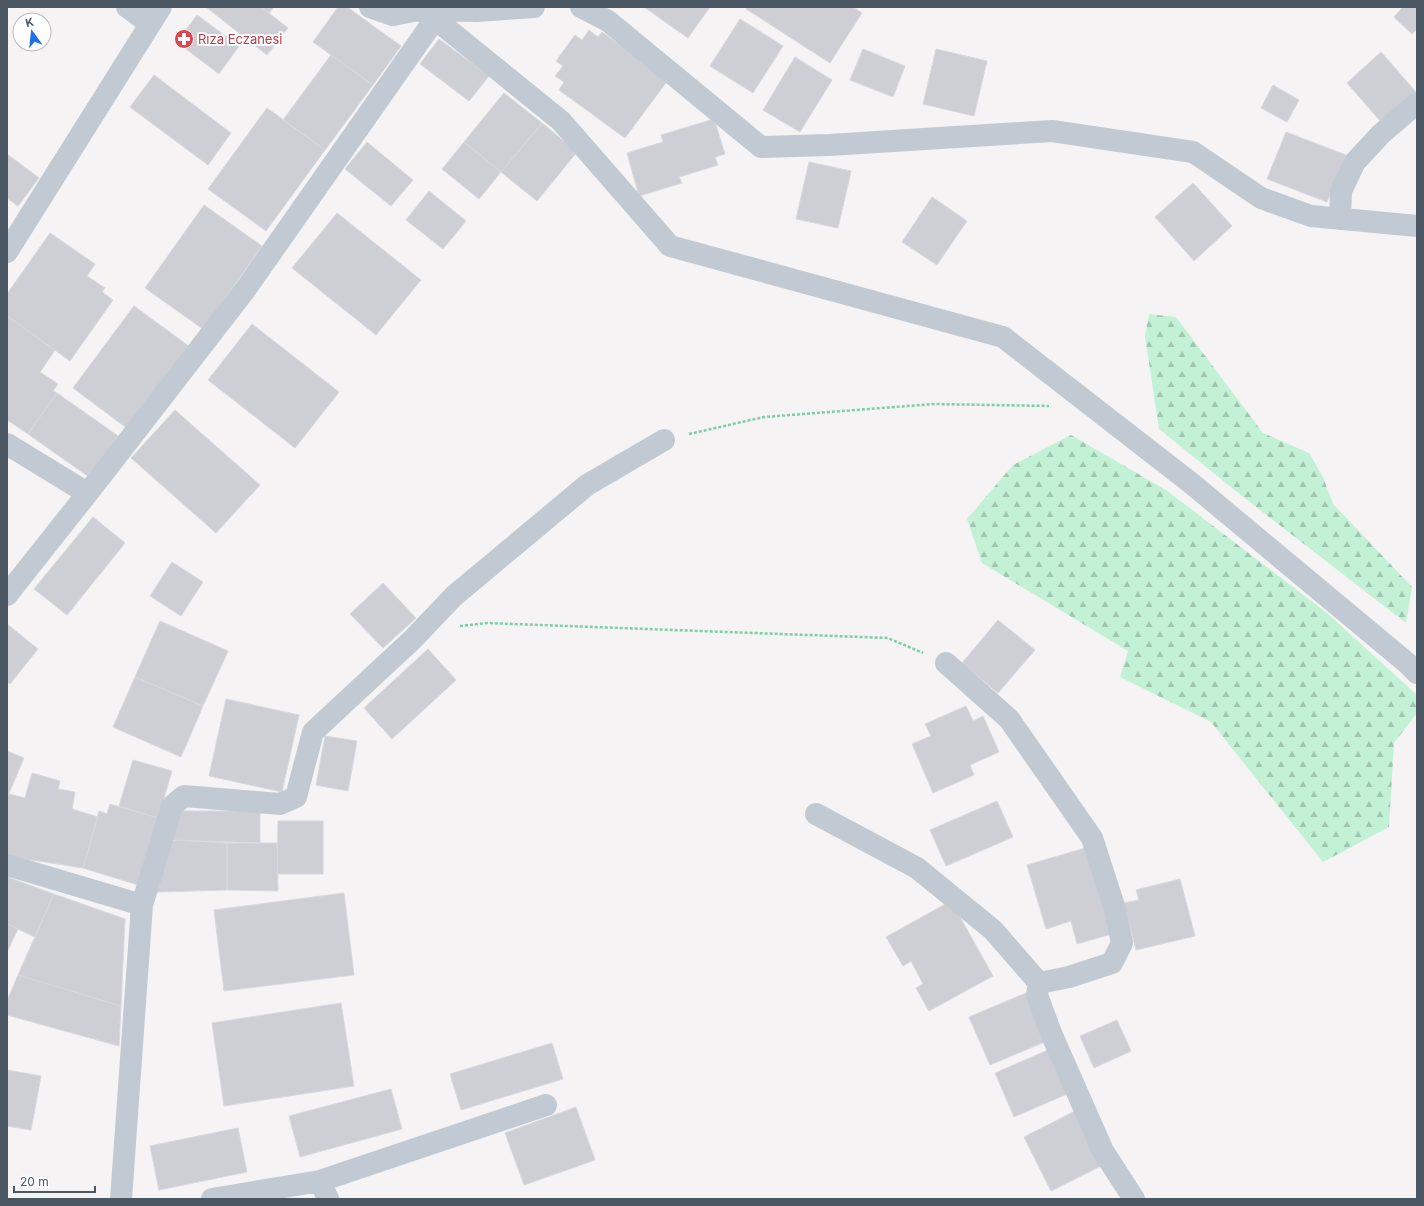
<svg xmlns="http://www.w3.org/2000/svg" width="1424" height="1206" font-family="Inter,sans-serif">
<defs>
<pattern id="forest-firs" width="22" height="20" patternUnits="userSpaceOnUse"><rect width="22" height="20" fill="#c3f1d5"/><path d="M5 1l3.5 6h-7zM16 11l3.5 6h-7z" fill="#a0c6b0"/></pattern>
</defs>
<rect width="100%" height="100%" fill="#f5f3f3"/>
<!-- forest -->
<path fill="url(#forest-firs)" d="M 1149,314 L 1176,317 L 1263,433 L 1309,453 L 1323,477 L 1333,504 L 1412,587 L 1406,623 L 1242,496 L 1159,429 L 1145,336 Z
M 1071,435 L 1166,490 L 1327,613 L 1417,695 L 1417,713 L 1394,743 L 1389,827 L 1323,862 L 1211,722 L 1120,677 L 1128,651 L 982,563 L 967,519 L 1013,465 Z"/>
<!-- building -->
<path fill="#cdcfd5" stroke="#d7d9de" d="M 206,7 L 261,7 L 288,28 L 267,55 Z
M 261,7 L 274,7 L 269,13 Z
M 338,7 L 347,7 L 401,46 L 373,85 L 313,42 Z
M 644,7 L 710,7 L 688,38 Z
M 748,7 L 853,7 L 862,13 L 830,63 L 746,9 Z
M 1403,7 L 1417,7 L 1417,29 L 1412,34 L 1394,17 Z
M 197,15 L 239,46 L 219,74 L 177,42 Z
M 740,19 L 783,46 L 753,93 L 710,66 Z
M 589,30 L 598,37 L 602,32 L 668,80 L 625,138 L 559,90 L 564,82 L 555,76 L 563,66 L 556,61 L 575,35 L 582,40 Z
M 439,39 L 489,76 L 469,101 L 420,64 Z
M 863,49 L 905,66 L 893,97 L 850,80 Z
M 936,49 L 987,61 L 974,116 L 923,104 Z
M 1381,52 L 1416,92 L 1382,123 L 1347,83 Z
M 331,55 L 373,85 L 325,150 L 283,120 Z
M 795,57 L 832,80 L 800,132 L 763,110 Z
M 154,75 L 231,133 L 208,165 L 130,107 Z
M 1273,85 L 1299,100 L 1287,122 L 1261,108 Z
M 504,93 L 542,123 L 501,172 L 464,142 Z
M 267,108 L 325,150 L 266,231 L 208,189 Z
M 714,119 L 725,154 L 715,157 L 718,165 L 679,177 L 682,183 L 639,196 L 627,153 L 663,142 L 661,135 Z
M 542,123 L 577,152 L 537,201 L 501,172 Z
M 1286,132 L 1346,155 L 1327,202 L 1267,179 Z
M 367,142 L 413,180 L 391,206 L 345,169 Z
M 464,142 L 501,172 L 479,199 L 442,169 Z
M 7,154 L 39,178 L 18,206 L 7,198 Z
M 809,162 L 851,171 L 838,228 L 796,219 Z
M 1193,183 L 1232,226 L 1194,261 L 1155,217 Z
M 429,191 L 466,221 L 443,249 L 406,220 Z
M 932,197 L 967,221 L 937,265 L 902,242 Z
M 204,205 L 262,246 L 203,329 L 145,288 Z
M 337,213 L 421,280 L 376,335 L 292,268 Z
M 50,233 L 95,264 L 87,276 L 105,288 L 102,292 L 113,300 L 70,361 L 7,316 L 7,294 Z
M 134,306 L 190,347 L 128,429 L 73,388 Z
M 7,316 L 55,350 L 40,372 L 58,384 L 53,391 L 57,393 L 28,434 L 7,420 Z
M 252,324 L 339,392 L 295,448 L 208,380 Z
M 57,393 L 118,436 L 89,477 L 28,434 Z
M 175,410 L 260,485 L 216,533 L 131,458 Z
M 93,517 L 125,543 L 67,615 L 34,589 Z
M 172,562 L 203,582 L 181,616 L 150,596 Z
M 383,583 L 416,618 L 383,648 L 350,614 Z
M 998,620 L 1035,650 L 998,693 L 962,663 Z
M 160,621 L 228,651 L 203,706 L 135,677 Z
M 7,624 L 38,649 L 10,684 L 7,682 Z
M 428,649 L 456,680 L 392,739 L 364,708 Z
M 135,677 L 203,706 L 181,757 L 113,727 Z
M 226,699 L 299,715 L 282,792 L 209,776 Z
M 966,706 L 973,721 L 983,716 L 999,752 L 970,765 L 974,775 L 933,793 L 912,744 L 931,736 L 925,724 Z
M 325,736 L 357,741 L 348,791 L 316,785 Z
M 7,751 L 24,758 L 7,798 Z
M 133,760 L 172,771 L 158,818 L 119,806 Z
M 32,773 L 60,781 L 58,789 L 75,792 L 72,809 L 98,817 L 83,868 L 7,856 L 7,798 L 9,794 L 25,798 Z
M 997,801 L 1013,837 L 946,866 L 930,830 Z
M 110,804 L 158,818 L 138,885 L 83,868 L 99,811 L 107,814 Z
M 180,811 L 260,811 L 260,843 L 171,840 Z
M 278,821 L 323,821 L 323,874 L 277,874 Z
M 171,840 L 227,843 L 227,890 L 157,892 Z
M 227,843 L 277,843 L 278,891 L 227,890 Z
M 1089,847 L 1115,933 L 1077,944 L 1071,921 L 1046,929 L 1027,865 Z
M 7,877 L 54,894 L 35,937 L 7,924 Z
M 1180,879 L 1195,936 L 1136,950 L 1124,903 L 1139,900 L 1136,890 Z
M 344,893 L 354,975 L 224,991 L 214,910 Z
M 54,894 L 125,919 L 121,1006 L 18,975 Z
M 951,901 L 993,976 L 929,1011 L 916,988 L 923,984 L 911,961 L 903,966 L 886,937 Z
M 7,924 L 18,929 L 7,952 Z
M 18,975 L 121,1006 L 119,1046 L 7,1015 L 7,1001 Z
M 1026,993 L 1047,1041 L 990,1065 L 969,1017 Z
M 341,1003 L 354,1086 L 224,1106 L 212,1023 Z
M 1117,1020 L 1131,1051 L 1094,1068 L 1080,1036 Z
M 552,1043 L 563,1079 L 461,1110 L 450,1074 Z
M 1048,1050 L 1067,1094 L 1014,1117 L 995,1073 Z
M 7,1070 L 41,1076 L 31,1130 L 7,1126 Z
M 391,1089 L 402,1129 L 300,1157 L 289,1116 Z
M 576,1107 L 595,1160 L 524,1185 L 505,1133 Z
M 1077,1110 L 1105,1164 L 1051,1191 L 1024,1137 Z
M 238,1128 L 247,1172 L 159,1190 L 150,1146 Z"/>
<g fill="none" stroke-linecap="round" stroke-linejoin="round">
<!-- path -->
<path stroke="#7ad0a6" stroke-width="2.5" stroke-dasharray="3 2" stroke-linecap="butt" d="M 689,434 L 764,417 L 934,404 L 1049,406
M 460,626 L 487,623 L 888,638 L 923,653"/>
<!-- minor -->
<path stroke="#c1cad2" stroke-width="22" d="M 127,7 L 150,24
M 370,7 L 393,15 L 419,10 L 476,11 L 534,7
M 421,7 L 419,10 L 435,19 L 561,121 L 670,246 L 1003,337 L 1191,483 L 1407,663 L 1417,673
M 581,7 L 608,21 L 761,147 L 829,145 L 1052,131 L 1193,152 L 1261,198 L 1311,216 L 1417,226
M 1340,219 L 1341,191 L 1355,162 L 1381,134 L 1417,103
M 7,252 L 161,7
M 7,444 L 87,493
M 7,595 L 98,480 L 245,290 L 435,19
M 946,663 L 1009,719 L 1092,838 L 1115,909 L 1122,943 L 1112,963 L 1069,977 L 1039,983 L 1037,995 L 1051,1033 L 1103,1151 L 1134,1199
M 816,814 L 917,868 L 993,930 L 1039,983
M 7,865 L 142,905 L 121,1199
M 142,905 L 172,806 L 184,796 L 280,804 L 296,797 L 313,732 L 412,640 L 454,596 L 587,485 L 664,440
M 212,1199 L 320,1181
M 328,1199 L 320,1181 L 546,1105"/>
</g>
<!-- icons -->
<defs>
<g id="pharmacy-disc" transform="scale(1)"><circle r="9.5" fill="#e0444e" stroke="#fff"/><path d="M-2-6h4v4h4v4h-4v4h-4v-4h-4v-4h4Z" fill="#fff"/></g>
</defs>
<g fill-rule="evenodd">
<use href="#pharmacy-disc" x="184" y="39"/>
</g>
<g text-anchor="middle" stroke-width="4" stroke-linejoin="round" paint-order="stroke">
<!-- health labels -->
<g font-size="13" fill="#be3a42" stroke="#fff" text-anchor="start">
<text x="198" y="44">Rıza Eczanesi</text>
</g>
</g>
<!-- border -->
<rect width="1424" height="1206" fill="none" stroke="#4a5661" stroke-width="16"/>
<!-- north arrow -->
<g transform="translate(32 32) rotate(345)"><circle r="19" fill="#ffffff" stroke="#b7bbc0"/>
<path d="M0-3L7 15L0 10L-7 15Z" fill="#1a73e8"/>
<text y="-6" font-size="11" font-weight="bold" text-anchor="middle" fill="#4a5661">K</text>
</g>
<!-- scale -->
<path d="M14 1186v6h81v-6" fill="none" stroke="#4a5661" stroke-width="2"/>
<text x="20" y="1186" font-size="12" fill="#4a5661" stroke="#ffffff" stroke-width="3" paint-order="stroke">20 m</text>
</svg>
